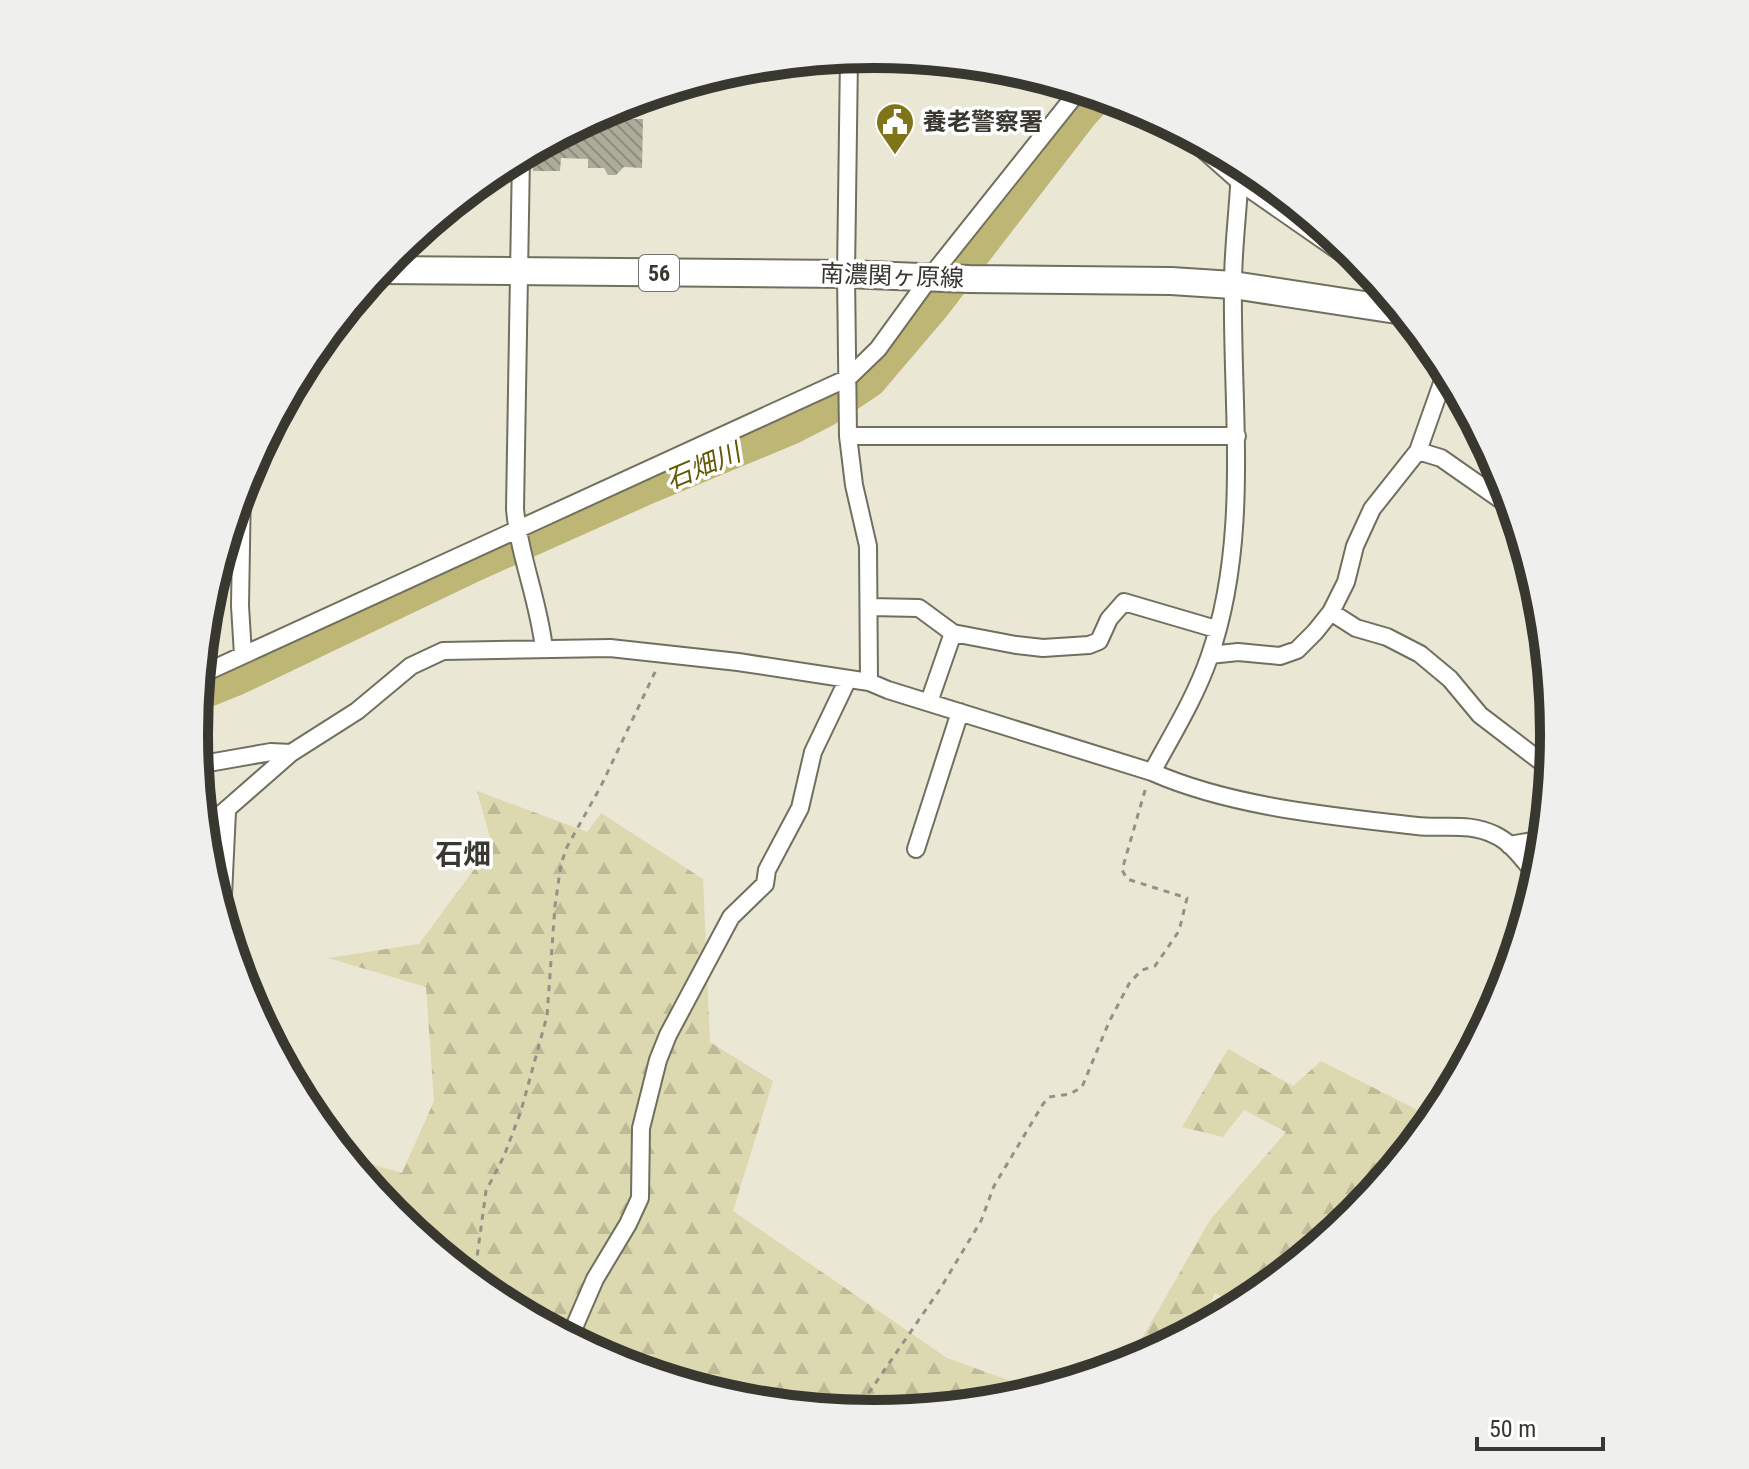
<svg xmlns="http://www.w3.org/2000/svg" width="1749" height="1469" font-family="'Roboto Condensed','Noto Sans JP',sans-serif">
<defs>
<pattern id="forest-firs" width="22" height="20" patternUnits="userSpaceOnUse" patternTransform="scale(2)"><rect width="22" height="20" fill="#dcd8b0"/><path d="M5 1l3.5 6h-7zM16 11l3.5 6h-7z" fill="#beba98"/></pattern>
<pattern id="building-back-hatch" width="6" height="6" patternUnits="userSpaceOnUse" patternTransform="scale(2)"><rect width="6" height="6" fill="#adab99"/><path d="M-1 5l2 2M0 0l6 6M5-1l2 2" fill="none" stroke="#8e8c7d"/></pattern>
</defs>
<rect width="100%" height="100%" fill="#eae8d5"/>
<!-- forest -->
<path fill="url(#forest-firs)" d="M 477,791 L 587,832 L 601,813 L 703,879 L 710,1042 L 773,1081 L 733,1211 L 947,1358 L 1041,1392 L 1007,1402 L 874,1415 L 741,1402 L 614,1363 L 496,1300 L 393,1215 L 344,1156 L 402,1173 L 434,1101 L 426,987 L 328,958 L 419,944 L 492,845 Z
M 1228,1049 L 1293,1086 L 1321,1061 L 1435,1119 L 1355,1216 L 1252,1301 L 1241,1306 L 1215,1293 L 1201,1328 L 1126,1366 L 1210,1220 L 1286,1132 L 1244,1110 L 1223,1137 L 1182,1127 Z"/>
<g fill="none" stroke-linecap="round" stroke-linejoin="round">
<!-- river -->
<path stroke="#beb674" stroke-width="30" d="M 198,696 L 238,680 L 474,567 L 644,491 L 793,429 L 826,412 L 871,382 L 934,308 L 1082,116 L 1101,95"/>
</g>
<!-- building -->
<path fill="url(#building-back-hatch)" d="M 669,89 L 668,103 L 627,102 Z
M 590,119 L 643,119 L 642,168 L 624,167 L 616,175 L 608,175 L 604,168 L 588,168 L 588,159 L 561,158 L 560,171 L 533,171 L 533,149 Z"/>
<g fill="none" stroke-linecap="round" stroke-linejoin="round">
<!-- street casing -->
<g stroke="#716f5e" stroke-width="20">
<path id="street" d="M 849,57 L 846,274 L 848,436 L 854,485 L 868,546 L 869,682
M 521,156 L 515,509 C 519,556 539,601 544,649
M 848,436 L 1237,436
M 1418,451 L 1441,458 L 1514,509
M 242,486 L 240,606 L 243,655
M 870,607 L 919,608 L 953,633 L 1016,645 L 1043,648 L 1089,645 L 1099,641 L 1109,619 L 1124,602 L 1216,629
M 1331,612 L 1356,628 L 1387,637 L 1420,654 L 1450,679 L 1480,715 L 1552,770
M 1210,655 L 1238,652 L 1280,656 L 1297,650 L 1315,632 L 1331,612 L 1346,582 L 1355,546 L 1372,509 L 1418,451 L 1447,369
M 200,675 L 848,378 L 878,349 L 931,276 L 1080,89
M 929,702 L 953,633
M 197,765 L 271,752 L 291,753
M 1152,772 C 1172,735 1195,698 1209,658 C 1251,538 1231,409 1233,284 C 1233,252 1237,220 1239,187 L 1244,179
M 203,830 L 291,753 L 357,711 L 411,666 L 443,651 L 610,648 L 738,662 L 869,682 L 888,690 L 1152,772 C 1231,807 1331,816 1417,826 C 1444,829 1469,822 1495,835 C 1513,843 1526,864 1539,878
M 1509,845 L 1545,839
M 916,849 L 960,712
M 222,916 L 227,811
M 569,1339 L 595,1279 L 628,1224 L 640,1198 L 641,1128 L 658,1060 L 668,1035 L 731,917 L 765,884 L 767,870 L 800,808 L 813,752 L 848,679"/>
</g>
<!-- primary casing -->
<g stroke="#716f5e" stroke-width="30">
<path id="primary" d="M 1200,140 L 1244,179 L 1362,261
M 380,270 L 846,274 L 969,279 L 1171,281 L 1233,285 L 1403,311"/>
</g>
<!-- path -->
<path stroke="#939285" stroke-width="3" stroke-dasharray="6 6" stroke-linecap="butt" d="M 1527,888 L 1528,912
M 237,923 L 244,984 L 251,1005
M 469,1278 L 477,1257 L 486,1191 L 504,1156 L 521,1111 L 547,1016 L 555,906 L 561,864 L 567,847 L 601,786 L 656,670
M 855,1413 L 940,1289 L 981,1221 L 994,1186 L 1043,1104 L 1049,1097 L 1070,1094 L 1082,1087 L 1109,1022 L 1130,982 L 1142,970 L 1155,966 L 1179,931 L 1187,898 L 1127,879 L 1122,870 L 1146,787"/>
<!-- street -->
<use href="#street" stroke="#fff" stroke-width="16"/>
<!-- primary -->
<use href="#primary" stroke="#fff" stroke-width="26"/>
</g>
<!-- icons -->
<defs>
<g id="civic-pin" transform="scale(2)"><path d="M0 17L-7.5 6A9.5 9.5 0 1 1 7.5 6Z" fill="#7f7417" stroke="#fff"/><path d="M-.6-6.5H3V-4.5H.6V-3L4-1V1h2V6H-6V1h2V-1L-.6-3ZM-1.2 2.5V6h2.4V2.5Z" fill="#fff"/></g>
</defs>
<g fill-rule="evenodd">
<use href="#civic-pin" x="895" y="122"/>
</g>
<g text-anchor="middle" stroke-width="7" stroke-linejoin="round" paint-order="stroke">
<!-- shield labels -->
<rect fill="#fff" stroke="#74736e" stroke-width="2" x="639" y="255" width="40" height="36" rx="6"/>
<g font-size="22" font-weight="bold" fill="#383730">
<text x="659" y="281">56</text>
</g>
<!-- poi labels -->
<g font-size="24" font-weight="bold" fill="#383730" stroke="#fff" text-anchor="start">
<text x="923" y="130">養老警察署</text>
</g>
<!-- street labels -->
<g font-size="24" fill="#383730" stroke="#fff">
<text transform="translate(892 276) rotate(2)" y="8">南濃関ヶ原線</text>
</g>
<!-- water labels -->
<g font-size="26" font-style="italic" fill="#625805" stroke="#fff">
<text transform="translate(703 466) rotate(-23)" y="9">石畑川</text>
</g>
<!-- quarter labels -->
<g font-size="28" font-weight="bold" fill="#383730" stroke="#fff">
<text x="463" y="864">石畑</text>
</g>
</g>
<!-- crop -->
<path d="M0 0H1749V1469H0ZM208 734a666 666 0 1 1 1332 0a666 666 0 1 1-1332 0Z" fill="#efefee" fill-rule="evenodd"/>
<path fill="none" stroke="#383730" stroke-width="10" d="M208 734a666 666 0 1 1 1332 0a666 666 0 1 1-1332 0Z"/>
<!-- scale -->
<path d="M1477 1437v12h126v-12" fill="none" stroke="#383730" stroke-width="4"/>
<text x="1489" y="1437" font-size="24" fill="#383730" stroke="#ffffff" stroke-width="6" paint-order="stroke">50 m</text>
</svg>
